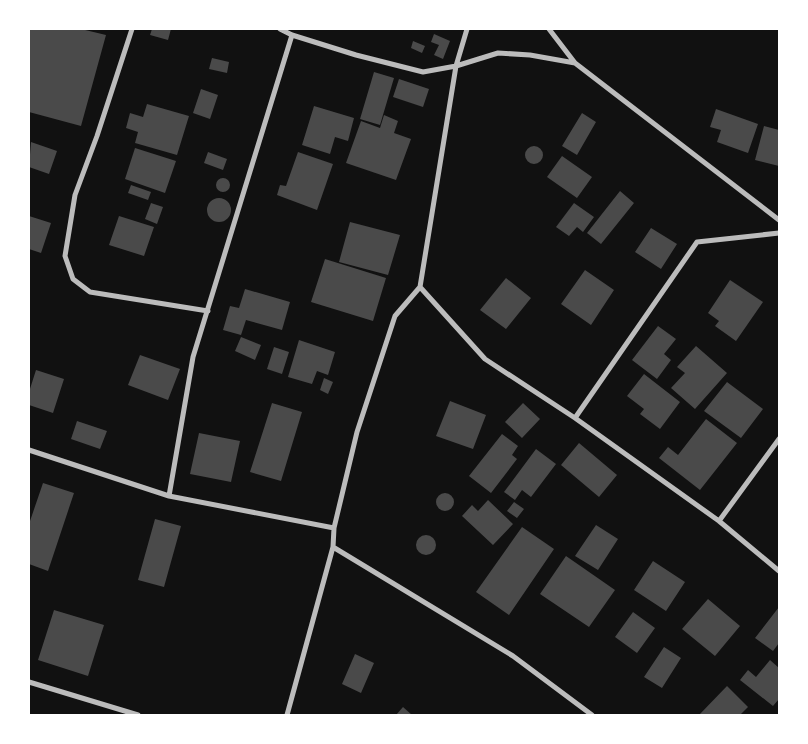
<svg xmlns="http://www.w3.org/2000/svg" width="808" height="744" font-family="'Noto Sans',sans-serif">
<rect width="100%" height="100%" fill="#111"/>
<!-- building -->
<path fill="#4a4a4a" d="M 29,29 L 81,29 L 106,35 L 81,126 L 29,112 Z
M 152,29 L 171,29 L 168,40 L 150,35 Z
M 434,34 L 450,41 L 443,59 L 434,55 L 439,45 L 431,42 Z
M 413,41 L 425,46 L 422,53 L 411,48 Z
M 212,58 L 229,62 L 227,73 L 209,69 Z
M 374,72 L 394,78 L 380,125 L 360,119 Z
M 399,79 L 429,89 L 423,107 L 393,97 Z
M 201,89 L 218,95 L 210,119 L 193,113 Z
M 147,104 L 189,116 L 177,155 L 135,143 L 138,132 L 126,128 L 130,113 L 143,117 Z
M 314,106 L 354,118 L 348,141 L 335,137 L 330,154 L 302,145 Z
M 716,109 L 758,124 L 748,153 L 717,142 L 721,130 L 710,127 Z
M 582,113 L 596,122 L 577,155 L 562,146 Z
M 384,115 L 398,121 L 394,133 L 411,139 L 396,180 L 346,163 L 361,121 L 380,128 Z
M 764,126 L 779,130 L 779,166 L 755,160 Z
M 31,142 L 57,151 L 49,174 L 29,167 Z
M525 155a9 9 0 1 1 18 0a9 9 0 1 1-18 0Z
M 135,148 L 176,161 L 165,193 L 125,179 Z
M 208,152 L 227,159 L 223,170 L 204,163 Z
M 298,152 L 333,164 L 317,210 L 277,195 L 280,185 L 286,186 Z
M 562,156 L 592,177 L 577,198 L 547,177 Z
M216 185a7 7 0 1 1 14 0a7 7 0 1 1-14 0Z
M 131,185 L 151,192 L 148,200 L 128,193 Z
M 620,191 L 634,203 L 601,244 L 587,233 Z
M207 210a12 12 0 1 1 24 0a12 12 0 1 1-24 0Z
M 151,203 L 163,207 L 157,224 L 145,219 Z
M 574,203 L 594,217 L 583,232 L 577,227 L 569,236 L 556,227 Z
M 29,216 L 51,223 L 41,253 L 29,249 Z
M 119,216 L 154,227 L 144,256 L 109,245 Z
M 350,222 L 400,235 L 388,275 L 339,262 Z
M 651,228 L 677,244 L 661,269 L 635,252 Z
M 325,259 L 386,278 L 373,321 L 311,302 Z
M 585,270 L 614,290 L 591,325 L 561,304 Z
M 506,278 L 531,298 L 506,329 L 480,310 Z
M 730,280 L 763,302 L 736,341 L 715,326 L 719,321 L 708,313 Z
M 245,289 L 290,302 L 282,330 L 246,320 L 241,335 L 223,330 L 230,306 L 239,308 Z
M 658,326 L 676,339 L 664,354 L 671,360 L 657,379 L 632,360 Z
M 241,337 L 261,345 L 255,360 L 235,351 Z
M 299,340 L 335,352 L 328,375 L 317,371 L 312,384 L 288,377 Z
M 696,346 L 727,373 L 695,409 L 671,388 L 685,373 L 677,367 Z
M 274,347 L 289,352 L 282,374 L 267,369 Z
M 140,355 L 180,369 L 168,400 L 128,385 Z
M 36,370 L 64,379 L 53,413 L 29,405 L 29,392 Z
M 644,374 L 680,402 L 660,429 L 640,414 L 644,409 L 627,396 Z
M 324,378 L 333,382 L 328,394 L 320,390 Z
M 727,382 L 763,409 L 741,438 L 704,411 Z
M 450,401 L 486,415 L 473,449 L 436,436 Z
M 272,403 L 302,412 L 281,481 L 250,472 Z
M 523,403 L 540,419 L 522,438 L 505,422 Z
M 706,419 L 737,443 L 700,490 L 659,458 L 668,447 L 678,455 Z
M 77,421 L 107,431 L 100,449 L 71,439 Z
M 199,433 L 240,441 L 231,482 L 190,474 Z
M 502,434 L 518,446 L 512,455 L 517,459 L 491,493 L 469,476 Z
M 579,443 L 617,475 L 599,497 L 561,465 Z
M 536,449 L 556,464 L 531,497 L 522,490 L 515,500 L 504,492 Z
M 43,483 L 74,493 L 48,571 L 29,564 L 29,524 Z
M436 502a9 9 0 1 1 18 0a9 9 0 1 1-18 0Z
M 488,500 L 513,524 L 493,545 L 462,516 L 472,505 L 478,511 Z
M 514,502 L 524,509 L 517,518 L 507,511 Z
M 155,519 L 181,526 L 164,587 L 138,580 Z
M 596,525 L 618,539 L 598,570 L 575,556 Z
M 522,527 L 554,549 L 509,615 L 476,592 Z
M416 545a10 10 0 1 1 20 0a10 10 0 1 1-20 0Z
M 566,556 L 615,590 L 589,627 L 540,594 Z
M 653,561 L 685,582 L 666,611 L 634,590 Z
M 708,599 L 740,626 L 715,656 L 682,629 Z
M 779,607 L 779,643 L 773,651 L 755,638 Z
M 54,610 L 104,625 L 88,676 L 38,660 Z
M 633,612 L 655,628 L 637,653 L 615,637 Z
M 664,647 L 681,658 L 662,688 L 644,677 Z
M 355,654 L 374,663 L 361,693 L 342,684 Z
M 770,660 L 779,668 L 779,699 L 773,706 L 740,680 L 748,670 L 756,677 Z
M 727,686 L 748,707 L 740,715 L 699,715 Z
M 403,707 L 412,715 L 396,715 Z"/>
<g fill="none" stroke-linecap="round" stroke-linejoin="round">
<!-- minor -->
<path stroke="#bcbcbc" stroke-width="5" d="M 132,29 L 97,136 L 75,195 L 65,256 L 73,279 L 90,292 L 208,311
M 280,29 L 292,35 L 356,55 L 423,72 L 456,66 L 498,53 L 530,55 L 575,63
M 549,29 L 575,63 L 779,220
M 420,287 L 485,359 L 575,418 L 719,521 L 779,571
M 575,418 L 697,242 L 779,233
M 29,450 L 169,496 L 334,528
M 169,496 L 193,357 L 292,35
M 719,521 L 779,439
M 333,547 L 513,656 L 592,715
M 29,682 L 138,715
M 287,715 L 333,547 L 334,528 L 357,432 L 395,316 L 420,287 L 456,66 L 467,29"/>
</g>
<!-- border -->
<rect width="808" height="744" fill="none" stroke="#ffffff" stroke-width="60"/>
</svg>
